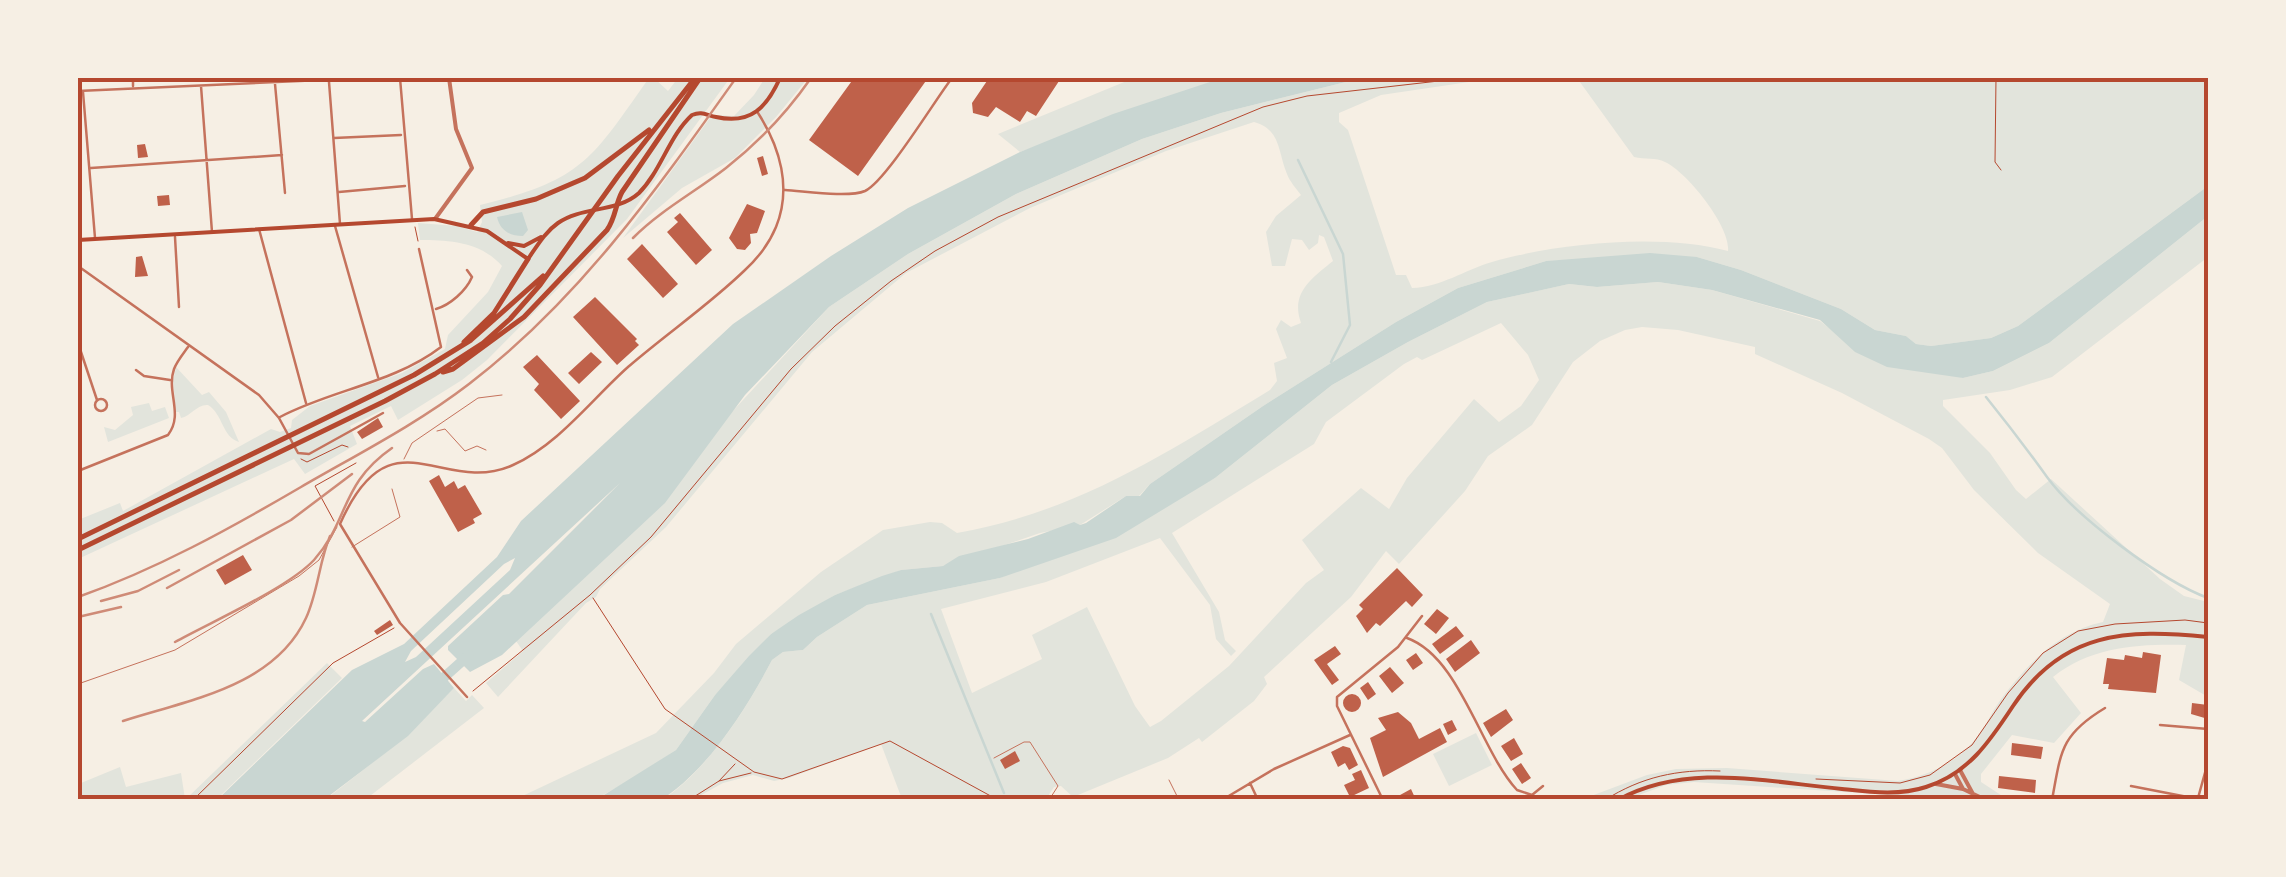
<svg xmlns="http://www.w3.org/2000/svg" width="2286" height="877" font-family="Lato,sans-serif">
<rect width="100%" height="100%" fill="#f6efe4"/>
<!-- green -->
<path fill="#e2e4dc" fill-rule="evenodd" d="M 649,78 L 654,78 L 668,91 L 678,78 L 730,78 L 627,219 L 487,360 L 462,380 L 398,420 L 391,406 L 350,426 L 357,444 L 305,474 L 294,459 L 78,559 L 78,520 L 120,503 L 123,511 L 271,429 L 280,432 L 291,428 L 292,420 L 310,406 L 402,373 L 445,349 L 448,335 L 488,292 L 502,266 C 481,242 450,240 420,240 L 418,223 L 457,226 L 477,232 L 482,222 L 480,205 C 583,180 591,160 649,78 Z
M 765,78 L 808,78 L 776,117 L 735,158 L 682,188 L 623,238 L 712,115 L 734,116 L 754,95 Z
M 1134,78 L 1222,78 L 1020,152 L 998,134 Z
M 1362,78 L 1496,78 L 1381,95 L 1339,113 L 1339,122 L 1348,130 L 1396,275 L 1406,275 L 1412,288 C 1441,287 1465,270 1492,262 C 1558,243 1661,233 1728,251 C 1731,227 1687,172 1665,162 C 1656,157 1645,160 1634,157 L 1577,78 L 2208,78 L 2208,186 L 2018,326 L 1991,338 L 1931,346 L 1916,344 L 1906,336 L 1875,330 L 1841,309 L 1741,270 L 1697,257 L 1546,261 L 1458,288 L 1396,322 L 1263,406 L 1150,484 L 1139,496 L 1126,496 L 1080,525 L 1040,533 L 943,566 L 901,570 L 835,595 L 771,634 L 715,695 L 676,750 L 630,780 L 596,799 L 516,799 L 656,733 L 714,673 L 736,644 L 821,572 L 883,530 L 930,522 L 942,523 L 957,533 C 1077,512 1168,452 1270,390 L 1277,381 L 1274,363 L 1287,358 L 1276,329 L 1281,320 L 1291,327 L 1301,323 C 1290,293 1312,278 1333,261 L 1324,237 L 1319,235 L 1318,243 L 1309,250 L 1302,240 L 1292,239 L 1285,266 L 1272,266 L 1266,232 L 1276,216 L 1301,195 C 1296,188 1290,182 1287,174 C 1278,153 1281,129 1254,122 L 1166,151 L 1030,208 L 906,273 L 812,352 L 666,527 L 600,589 L 596,597 L 586,603 L 498,697 L 486,683 L 523,651 L 516,641 L 560,598 L 829,307 L 908,254 L 1016,194 L 1142,139 L 1221,113 Z
M 2208,216 L 2208,257 L 2052,377 L 2010,390 L 1943,400 L 1943,406 L 1990,453 L 2016,490 L 2026,499 L 2051,479 L 2160,579 L 2184,596 L 2208,602 L 2208,697 L 2179,680 L 2186,645 C 2139,644 2092,646 2053,677 L 2081,713 L 2054,743 L 2012,735 L 1981,774 L 1981,782 L 2007,799 L 1900,800 L 1889,795 L 1694,782 L 1666,785 L 1628,799 L 1583,799 L 1647,775 L 1676,769 L 1727,768 L 1898,781 C 1925,777 1954,764 1973,742 C 1984,730 1990,715 1999,702 C 2025,666 2058,631 2103,622 L 2110,604 L 2038,553 L 1974,490 L 1942,448 L 1929,439 L 1842,393 L 1755,354 L 1755,347 L 1678,330 L 1642,327 L 1625,330 L 1600,341 L 1573,362 L 1532,425 L 1488,456 L 1465,491 L 1399,564 L 1386,551 L 1351,597 L 1264,677 L 1267,684 L 1254,701 L 1202,742 L 1199,738 L 1168,758 L 1073,797 L 1061,786 L 1054,787 L 1048,796 L 902,799 L 881,744 L 789,778 L 774,781 L 753,775 L 723,783 L 694,799 L 662,800 C 707,771 747,708 772,660 L 783,652 L 803,650 L 817,637 L 867,605 L 1000,578 L 1186,493 L 1215,478 L 1332,385 L 1408,342 L 1487,302 L 1569,284 L 1597,287 L 1658,282 L 1712,290 L 1820,321 L 1833,331 L 1963,378 L 1993,371 L 2049,343 ZM 1501,323 L 1528,355 L 1539,380 L 1521,406 L 1499,422 L 1474,399 L 1407,478 L 1389,509 L 1361,488 L 1302,540 L 1324,570 L 1306,583 L 1229,666 L 1161,721 L 1150,727 L 1135,706 L 1087,607 L 1032,635 L 1042,659 L 972,693 L 941,609 L 1046,582 L 1160,538 L 1210,605 L 1216,639 L 1231,656 L 1236,651 L 1225,640 L 1219,612 L 1172,533 L 1314,444 L 1326,422 L 1404,364 L 1417,357 L 1422,360 Z
M 176,367 L 202,395 L 209,392 L 226,412 L 239,442 C 222,437 223,414 208,405 C 197,404 191,416 181,418 L 179,412 L 176,412 L 173,381 Z
M 149,403 L 152,411 L 165,407 L 169,418 L 108,442 L 104,427 L 115,430 L 133,415 L 131,407 Z
M 327,663 L 342,678 L 217,799 L 186,799 Z
M 454,688 L 466,701 L 472,695 L 484,708 L 366,799 L 325,800 L 409,734 Z
M 1476,733 L 1492,765 L 1449,786 L 1433,754 Z
M 120,767 L 126,787 L 181,773 L 185,799 L 78,799 L 78,775 L 81,783 Z"/>
<!-- water -->
<path fill="#c9d6d2" fill-rule="evenodd" d="M 1222,78 L 1362,78 L 1221,113 L 1142,139 L 1016,194 L 908,254 L 829,307 L 745,395 L 665,503 L 502,655 L 470,672 L 448,650 L 448,646 L 503,595 L 509,594 L 620,483 L 362,721 L 365,722 L 423,669 L 434,664 L 454,688 L 408,736 L 325,799 L 217,800 L 352,670 L 404,644 L 497,557 L 521,521 L 733,324 L 831,256 L 908,208 L 1020,152 L 1113,114 ZM 515,558 L 510,570 L 416,657 L 405,662 L 411,651 L 504,564 Z
M 2208,186 L 2208,216 L 2049,343 L 1993,371 L 1963,378 L 1887,367 L 1855,352 L 1820,320 L 1712,290 L 1658,282 L 1597,287 L 1569,284 L 1487,302 L 1408,342 L 1332,385 L 1215,478 L 1116,538 L 1000,578 L 867,605 L 817,637 L 803,650 L 783,652 L 772,660 C 747,708 707,771 662,799 L 596,800 L 676,750 L 715,695 L 749,656 L 771,634 L 799,615 L 835,595 L 882,576 L 901,570 L 943,566 L 959,556 L 1028,539 L 1074,522 L 1080,525 L 1086,523 L 1126,496 L 1140,496 L 1150,484 L 1263,406 L 1396,322 L 1458,288 L 1546,261 L 1650,253 L 1697,257 L 1741,270 L 1841,309 L 1875,330 L 1906,336 L 1916,344 L 1931,346 L 1991,338 L 2018,326 Z
M 522,212 L 528,230 L 523,236 C 509,236 500,230 497,217 Z"/>
<g fill="none" stroke-linecap="round" stroke-linejoin="round">
<!-- stream -->
<path stroke="#c9d6d2" stroke-width="2.5" d="M 1298,160 L 1343,254 L 1350,325 L 1331,362
M 1986,397 C 2007,423 2029,452 2047,477 C 2076,517 2162,581 2208,598
M 931,614 L 1004,793"/>
<!-- river -->
<path stroke="#c9d6d2" stroke-width="10" d="M 441,680 L 469,655"/>
</g>
<!-- building -->
<path fill="#bf614a" d="M 854,78 L 928,78 L 858,176 L 809,140 Z
M 989,78 L 1061,78 L 1036,116 L 1027,111 L 1020,122 L 996,107 L 988,117 L 973,113 L 972,103 Z
M 145,144 L 148,157 L 138,158 L 137,145 Z
M 763,156 L 768,174 L 762,176 L 757,158 Z
M 169,195 L 170,205 L 158,206 L 157,196 Z
M 747,204 L 765,211 L 757,233 L 750,234 L 751,243 L 745,250 L 737,249 L 729,238 Z
M 680,213 L 712,250 L 696,265 L 667,232 L 678,222 L 674,218 Z
M 642,244 L 678,284 L 663,298 L 627,259 Z
M 142,256 L 148,276 L 135,277 L 136,257 Z
M 595,297 L 637,339 L 635,341 L 639,345 L 617,365 L 573,317 Z
M 591,352 L 602,362 L 579,384 L 568,373 Z
M 537,355 L 580,401 L 561,419 L 534,390 L 539,384 L 523,367 Z
M 378,418 L 383,427 L 362,439 L 357,432 Z
M 439,475 L 445,487 L 454,481 L 458,489 L 465,485 L 482,514 L 473,519 L 475,523 L 458,532 L 429,481 Z
M 243,555 L 252,570 L 225,585 L 216,570 Z
M 1397,568 L 1423,595 L 1412,607 L 1406,601 L 1380,626 L 1376,623 L 1367,633 L 1356,616 L 1363,609 L 1359,605 Z
M 1437,609 L 1449,618 L 1436,634 L 1424,624 Z
M 390,620 L 393,625 L 377,635 L 374,631 Z
M 1456,626 L 1464,636 L 1440,654 L 1432,644 Z
M 1471,640 L 1480,653 L 1455,672 L 1446,659 Z
M 1335,646 L 1341,654 L 1327,664 L 1339,680 L 1332,685 L 1314,660 Z
M 2143,652 L 2161,655 L 2156,693 L 2108,689 L 2109,684 L 2103,684 L 2107,658 L 2124,660 L 2125,655 L 2142,658 Z
M 1416,653 L 1423,663 L 1413,670 L 1406,660 Z
M 1390,667 L 1404,683 L 1392,693 L 1379,676 Z
M 1368,682 L 1376,694 L 1368,700 L 1360,688 Z
M1343 703a9 9 0 1 1 18 0a9 9 0 1 1-18 0Z
M 2192,703 L 2208,705 L 2208,719 L 2191,714 Z
M 1506,709 L 1513,720 L 1491,737 L 1483,723 Z
M 1398,712 L 1411,723 L 1419,739 L 1440,728 L 1447,742 L 1383,777 L 1370,738 L 1386,730 L 1378,718 Z
M 1452,720 L 1457,730 L 1448,735 L 1443,724 Z
M 1514,738 L 1523,754 L 1511,761 L 1501,746 Z
M 2012,743 L 2043,747 L 2041,759 L 2011,755 Z
M 1343,746 L 1350,748 L 1358,765 L 1349,770 L 1345,763 L 1338,767 L 1331,752 Z
M 1015,751 L 1020,761 L 1005,769 L 1000,760 Z
M 1521,763 L 1531,778 L 1522,784 L 1512,769 Z
M 1361,770 L 1369,788 L 1350,797 L 1344,785 L 1355,780 L 1352,774 Z
M 1999,776 L 2036,780 L 2035,793 L 1998,788 Z
M 1411,789 L 1416,800 L 1391,800 Z"/>
<g fill="none" stroke-linecap="round" stroke-linejoin="round">
<!-- path -->
<path stroke="#b5482f" stroke-width="1" d="M 1996,78 L 1995,162 L 2001,170
M 415,227 L 418,241
M 301,459 L 307,462 L 342,445 L 348,447
M 334,521 L 315,486 L 356,463
M 593,598 L 665,709 L 754,772 L 782,779 L 890,741 L 998,800
M 473,691 L 590,595 L 651,537 L 791,369 L 835,326 L 891,281 L 935,251 L 998,217 L 1263,107 L 1307,96 L 1465,78
M 1816,779 L 1900,783 L 1930,775 L 1972,745 L 2008,693 L 2043,653 L 2078,631 L 2115,624 L 2185,620 L 2208,623
M 719,781 L 735,764
M 193,800 L 333,663 L 394,628
M 689,800 L 719,781 L 751,773
M 1605,800 C 1641,777 1678,769 1720,771"/>
<!-- service -->
<path stroke="#c5725c" stroke-width="1" d="M 437,431 L 445,429 L 465,451 L 477,446 L 486,450
M 404,459 L 412,443 L 478,398 L 502,395
M 352,547 L 400,517 L 392,489
M 78,684 L 175,650 L 299,576 L 319,560 L 337,527
M 994,758 L 1024,742 L 1030,742 L 1058,786 L 1049,800
M 1169,780 L 1179,800"/>
<!-- minor -->
<path stroke="#c5725c" stroke-width="2.5" d="M 133,78 L 133,86
M 400,78 L 412,219
M 329,82 L 340,224
M 275,84 L 285,193
M 201,86 L 212,232
M 78,91 L 367,78
M 83,92 L 95,238
M 334,138 L 401,135
M 91,168 L 282,155
M 785,190 C 804,191 848,198 865,191 C 886,181 935,100 952,78
M 339,192 L 405,186
M 335,226 L 378,377
M 259,229 L 306,403
M 175,237 L 179,307
M 78,266 L 259,395 L 279,418 L 298,453 L 309,454 L 383,413
M 436,309 C 450,305 466,291 472,277 L 467,270
M 78,343 L 97,400
M 136,370 L 144,376 L 170,380
M95 405a6 6 0 1 1 12 0a6 6 0 1 1-12 0Z
M 280,417 C 331,390 394,383 441,347 L 419,249
M 78,471 L 168,435 C 184,414 166,392 174,369 C 177,361 183,354 188,347
M 1407,638 C 1460,657 1480,750 1517,790 L 1532,795 L 1543,786
M 467,697 L 400,623 L 340,524 C 391,409 442,497 513,465 C 558,445 592,399 628,367 C 666,334 709,305 745,270 C 758,258 769,244 776,227 C 792,188 780,147 758,113
M 2160,725 L 2208,729
M 1250,783 L 1258,800
M 2131,786 L 2198,799
M 2198,798 L 2208,762
M 1030,800 L 1031,800
M 1222,800 L 1274,769 L 1350,735
M 1383,800 L 1337,706 L 1337,697 L 1398,647 L 1422,616
M 2052,800 C 2061,752 2060,735 2105,708"/>
<!-- tertiary -->
<path stroke="#c5725c" stroke-width="4" d="M 435,219 L 472,168 L 456,129 L 449,78
M 1960,770 L 1973,794
M 1955,774 L 1963,789
M 1936,784 L 1963,789 L 1986,800"/>
<!-- secondary -->
<path stroke="#b5482f" stroke-width="4" d="M 78,240 L 434,219 L 487,231 L 528,259 C 537,246 545,232 558,223 C 582,206 617,213 639,193 C 661,171 669,136 692,115 C 702,111 706,115 716,117 C 751,125 767,107 780,78
M 508,243 L 524,246 L 541,237
M 1618,800 C 1687,762 1767,782 1842,789 C 1870,792 1899,796 1926,787 C 1968,774 1990,741 2013,706 C 2063,631 2126,629 2208,637"/>
<!-- trunk -->
<path stroke="#b5482f" stroke-width="5" d="M 471,225 L 483,212 L 536,199 L 585,178 L 649,130
M 464,342 L 494,313 L 528,259
M 443,372 L 453,369 L 524,317 L 607,230 C 616,217 615,205 622,192 L 700,78
M 78,539 L 414,375 L 471,340 L 543,276
M 78,550 L 385,401 L 435,374 L 483,343 L 510,319 L 540,285 L 618,176 L 695,78"/>
<!-- rail -->
<path stroke="#cf8b77" stroke-width="2.5" d="M 633,238 C 661,210 695,192 726,168 C 758,143 788,111 811,78
M 167,588 L 291,520 L 352,474
M 78,597 C 157,569 229,529 301,487 C 358,454 417,424 469,384 C 579,300 657,189 736,78
M 101,601 L 138,591 L 179,570
M 78,617 L 121,607
M 175,642 C 211,622 288,588 314,560 C 349,521 340,484 392,448
M 123,721 C 188,700 274,687 306,618 C 318,592 319,562 330,536"/>
</g>
<!-- border -->
<rect width="2286" height="877" fill="none" stroke="#f6efe4" stroke-width="160"/>
<rect x="80" y="80" width="2126" height="717" fill="none" stroke="#b5482f" stroke-width="4"/>
</svg>
